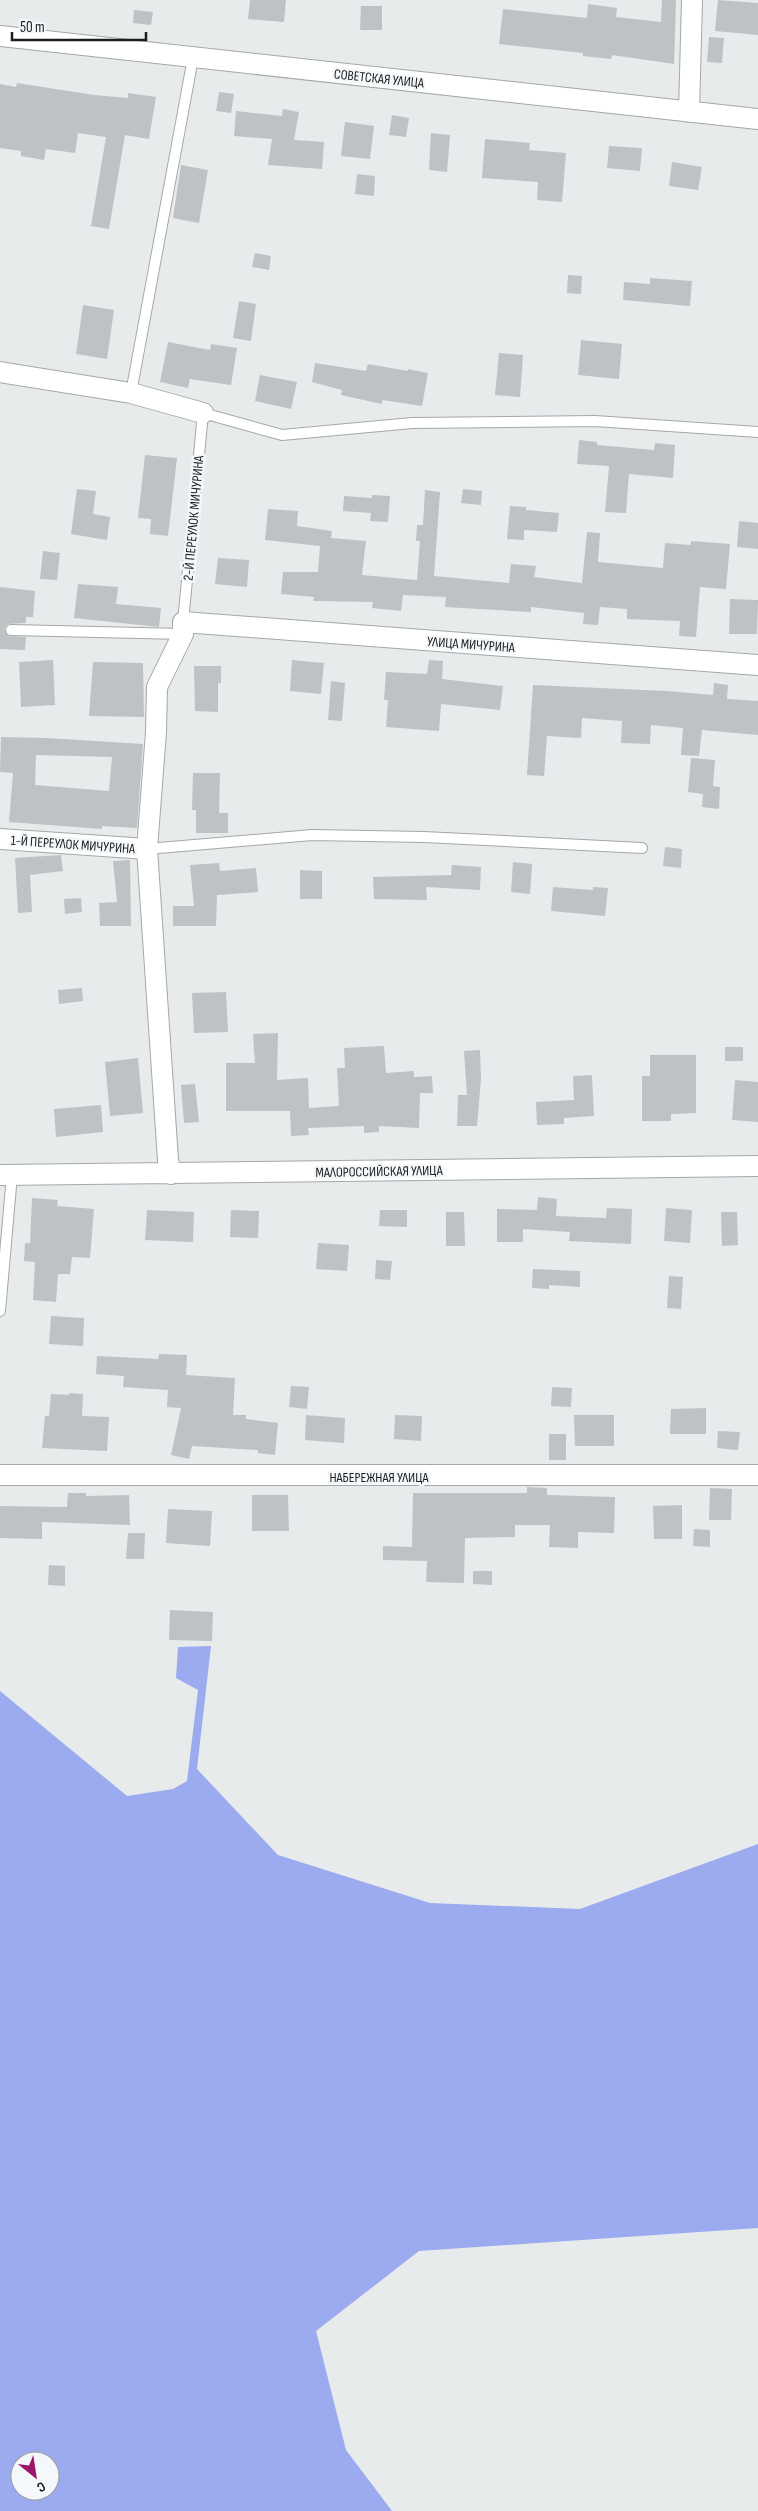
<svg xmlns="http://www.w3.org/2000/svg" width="758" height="2511" font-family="'Sofia Sans Condensed',sans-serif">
<rect width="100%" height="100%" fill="#e7ebec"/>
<!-- water -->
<path fill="#9caaf0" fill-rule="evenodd" d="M 211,1646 L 197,1769 L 278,1855 L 430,1903 L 580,1909 L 758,1844 L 758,2228 L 419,2251 L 316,2331 L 346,2450 L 392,2511 L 0,2511 L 0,1691 L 127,1796 L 173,1789 L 187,1781 L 198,1690 L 176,1678 L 178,1647 ZM 20,2461 L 50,2461 L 50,2491 L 20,2491 Z"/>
<!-- building -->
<path fill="#bfc2c4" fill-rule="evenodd" d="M 250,0 L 286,0 L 284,22 L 248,19 Z
M 662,0 L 676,0 L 674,64 L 612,55 L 611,59 L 583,56 L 583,53 L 499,44 L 503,9 L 587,18 L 588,4 L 617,8 L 616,17 L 661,22 Z
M 718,0 L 758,3 L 758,35 L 715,31 Z
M 361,6 L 382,6 L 382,30 L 360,30 Z
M 134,10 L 153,12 L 151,25 L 133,23 Z
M 709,37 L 724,38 L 722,63 L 707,62 Z
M 17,83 L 94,95 L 128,98 L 128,93 L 156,97 L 149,139 L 125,135 L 109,229 L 91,226 L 106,137 L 78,133 L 75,153 L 46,149 L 44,160 L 21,156 L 21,151 L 0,148 L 0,84 L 16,87 Z
M 219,92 L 234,94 L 231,113 L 216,111 Z
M 283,109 L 299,112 L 294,140 L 324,142 L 322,169 L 268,165 L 272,139 L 234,136 L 236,111 L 282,116 Z
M 392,115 L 409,118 L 406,137 L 389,135 Z
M 345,122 L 374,126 L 370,159 L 341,156 Z
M 431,133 L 450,135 L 447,172 L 429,170 Z
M 485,139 L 530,143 L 529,150 L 566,153 L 562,202 L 537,200 L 538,182 L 482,178 Z
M 609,146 L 642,148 L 640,171 L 607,168 Z
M 672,162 L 702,167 L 698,190 L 669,186 Z
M 181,165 L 208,170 L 199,223 L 173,218 Z
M 357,174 L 375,176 L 374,196 L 355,194 Z
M 255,253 L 271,256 L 269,270 L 252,267 Z
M 568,275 L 582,276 L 581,294 L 567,293 Z
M 650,278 L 692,281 L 690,306 L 623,300 L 624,282 L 650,284 Z
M 239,301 L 256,304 L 251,341 L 233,338 Z
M 83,305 L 114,310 L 107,359 L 76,354 Z
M 581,340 L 622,344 L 619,379 L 578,375 Z
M 168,342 L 210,350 L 211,344 L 237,348 L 231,385 L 190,379 L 188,388 L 160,382 Z
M 499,353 L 523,355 L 520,397 L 495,395 Z
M 315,363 L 366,371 L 368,364 L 408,371 L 408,369 L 428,373 L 422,406 L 382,400 L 382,404 L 341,395 L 342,390 L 312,382 Z
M 260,375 L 297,382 L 291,409 L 255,401 Z
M 579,440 L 597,442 L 597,445 L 654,450 L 655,443 L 675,445 L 673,478 L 629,474 L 626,513 L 605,512 L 609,466 L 577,464 Z
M 145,455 L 177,458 L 168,536 L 150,534 L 151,519 L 138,518 Z
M 77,489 L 96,491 L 93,514 L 110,517 L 107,540 L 71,534 Z
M 463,489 L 482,491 L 481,505 L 461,503 Z
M 425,490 L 440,492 L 434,576 L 509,583 L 511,564 L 536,566 L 534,577 L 582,583 L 587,532 L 600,533 L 598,562 L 663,568 L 665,543 L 691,545 L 691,541 L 730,544 L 726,589 L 700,587 L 696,637 L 679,636 L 680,621 L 627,619 L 627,609 L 600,607 L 598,625 L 583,624 L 584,613 L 531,607 L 531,612 L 445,607 L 446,597 L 403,595 L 401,611 L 372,608 L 373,602 L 313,601 L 314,597 L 281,594 L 283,572 L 318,572 L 320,546 L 265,540 L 268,509 L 298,511 L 297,526 L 332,531 L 331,538 L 366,541 L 362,575 L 417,580 L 420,541 L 416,541 L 417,525 L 423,525 Z
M 372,495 L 390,496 L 388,522 L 370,521 L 371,513 L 343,511 L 344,496 L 372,498 Z
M 510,506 L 526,507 L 526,510 L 559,513 L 557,532 L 524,530 L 524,540 L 507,539 Z
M 739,521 L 758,523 L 758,549 L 737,547 Z
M 43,551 L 60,553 L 57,580 L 40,579 Z
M 218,558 L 249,560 L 247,587 L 215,584 Z
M 78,584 L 118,587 L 116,604 L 161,608 L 159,627 L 74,618 Z
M 0,587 L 35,591 L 33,617 L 26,617 L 26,623 L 8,624 L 4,629 L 8,636 L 26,637 L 25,650 L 0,649 Z
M 730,599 L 758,600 L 757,634 L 729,634 Z
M 53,660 L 55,705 L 21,707 L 19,662 Z
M 292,660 L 324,663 L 321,694 L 290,691 Z
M 429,660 L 443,661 L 442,679 L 503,686 L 500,710 L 441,704 L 439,731 L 386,727 L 388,700 L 384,700 L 386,672 L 427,674 Z
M 93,662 L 143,663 L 144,717 L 89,716 Z
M 194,666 L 221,666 L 221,683 L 218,683 L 218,712 L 195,711 Z
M 331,681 L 345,683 L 342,721 L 328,720 Z
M 714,683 L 728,685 L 727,699 L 758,701 L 758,735 L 702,730 L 699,756 L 681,755 L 683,728 L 651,725 L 650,744 L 621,743 L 622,721 L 582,718 L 581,738 L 547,736 L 544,776 L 527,775 L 533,685 L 667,691 L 713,695 Z
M 1,737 L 47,738 L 143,744 L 137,828 L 102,826 L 102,829 L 9,822 L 13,773 L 0,772 ZM 36,755 L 112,757 L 109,791 L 35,785 Z
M 691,758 L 715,760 L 713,786 L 720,787 L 719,809 L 702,807 L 703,794 L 688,792 Z
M 193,773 L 220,773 L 219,813 L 228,813 L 228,833 L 196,833 L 196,810 L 192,810 Z
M 665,847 L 682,849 L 681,868 L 663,866 Z
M 61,855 L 63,871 L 30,875 L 32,912 L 18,913 L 15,858 Z
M 130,860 L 131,926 L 100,926 L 99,903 L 117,902 L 113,861 Z
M 513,862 L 532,864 L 530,894 L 511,892 Z
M 219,863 L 220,871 L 256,868 L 258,892 L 217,895 L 216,926 L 173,926 L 173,906 L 194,906 L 190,865 Z
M 452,865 L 481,867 L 480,890 L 426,887 L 427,900 L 374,899 L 373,877 L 451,875 Z
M 300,870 L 322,871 L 322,899 L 300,899 Z
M 553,887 L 593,890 L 593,887 L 608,888 L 605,916 L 551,911 Z
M 81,898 L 82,912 L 65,914 L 64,899 Z
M 82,988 L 83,1001 L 59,1004 L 58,990 Z
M 226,992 L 228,1032 L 194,1033 L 192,993 Z
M 278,1033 L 277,1080 L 308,1078 L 309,1108 L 339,1106 L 337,1068 L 345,1068 L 344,1048 L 384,1046 L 386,1073 L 414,1071 L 414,1077 L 432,1076 L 433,1093 L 420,1093 L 419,1128 L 379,1126 L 379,1132 L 364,1133 L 364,1126 L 308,1128 L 309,1135 L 291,1136 L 290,1111 L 226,1111 L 226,1063 L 255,1063 L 253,1034 Z
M 725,1047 L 743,1047 L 743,1061 L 725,1061 Z
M 480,1050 L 481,1079 L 477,1126 L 457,1126 L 458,1095 L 467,1095 L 464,1051 Z
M 650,1055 L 696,1055 L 696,1113 L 671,1114 L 671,1121 L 642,1121 L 642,1076 L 650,1076 Z
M 138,1058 L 143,1113 L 110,1116 L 105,1062 Z
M 592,1075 L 594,1116 L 564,1118 L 564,1124 L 537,1125 L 536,1102 L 574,1100 L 573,1076 Z
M 735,1080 L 758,1082 L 758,1122 L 732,1120 Z
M 195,1084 L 199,1122 L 184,1123 L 181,1085 Z
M 101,1105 L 103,1132 L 56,1137 L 54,1109 Z
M 538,1197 L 557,1199 L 556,1216 L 606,1218 L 607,1208 L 632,1209 L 631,1244 L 569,1241 L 570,1232 L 523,1229 L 523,1242 L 497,1242 L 497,1209 L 537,1210 Z
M 32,1198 L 58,1200 L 57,1206 L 94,1209 L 90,1258 L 72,1257 L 70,1274 L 58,1274 L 56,1302 L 33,1300 L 35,1262 L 24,1261 L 25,1243 L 30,1243 Z
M 666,1208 L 692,1210 L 690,1243 L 664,1241 Z
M 147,1210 L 194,1212 L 193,1242 L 145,1240 Z
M 231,1210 L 259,1211 L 258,1238 L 230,1237 Z
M 380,1210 L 407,1210 L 407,1227 L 379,1226 Z
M 446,1212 L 464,1212 L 465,1246 L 446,1246 Z
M 721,1212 L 737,1212 L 738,1245 L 722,1246 Z
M 318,1243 L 349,1245 L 347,1271 L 316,1269 Z
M 376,1260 L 392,1261 L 390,1280 L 375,1279 Z
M 533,1269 L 580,1271 L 580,1287 L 549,1285 L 549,1289 L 532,1288 Z
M 669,1276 L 683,1277 L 681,1309 L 667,1308 Z
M 51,1316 L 84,1318 L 83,1346 L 49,1344 Z
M 159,1354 L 187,1355 L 186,1375 L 235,1378 L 233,1415 L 246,1415 L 246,1419 L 278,1423 L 275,1455 L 258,1453 L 258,1450 L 192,1446 L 189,1459 L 171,1455 L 181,1408 L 167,1407 L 168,1390 L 123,1387 L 124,1376 L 96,1374 L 97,1356 L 158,1359 Z
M 291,1386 L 309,1387 L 307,1409 L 289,1407 Z
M 552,1387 L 572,1388 L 571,1407 L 551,1406 Z
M 69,1393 L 83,1394 L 82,1416 L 109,1417 L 107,1451 L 42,1448 L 45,1416 L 49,1416 L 51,1394 L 69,1395 Z
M 706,1408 L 706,1434 L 670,1434 L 671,1409 Z
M 306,1415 L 345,1418 L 344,1443 L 305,1440 Z
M 395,1415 L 422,1416 L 421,1441 L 394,1439 Z
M 574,1415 L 614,1415 L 614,1446 L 575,1446 Z
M 718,1431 L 740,1432 L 738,1450 L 717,1448 Z
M 549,1434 L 566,1434 L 566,1460 L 549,1460 Z
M 527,1487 L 547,1488 L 547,1495 L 615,1497 L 614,1533 L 578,1532 L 578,1548 L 549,1547 L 550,1525 L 515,1525 L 515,1537 L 465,1538 L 464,1583 L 426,1582 L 427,1561 L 383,1560 L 383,1546 L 412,1547 L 413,1493 L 527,1493 Z
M 710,1488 L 732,1489 L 731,1520 L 709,1520 Z
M 68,1493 L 86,1493 L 86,1496 L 129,1495 L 130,1525 L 42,1522 L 42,1539 L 0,1538 L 0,1506 L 67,1507 Z
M 252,1495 L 288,1495 L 289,1531 L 252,1531 Z
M 682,1505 L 682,1539 L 654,1539 L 653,1506 Z
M 168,1509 L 212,1511 L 210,1546 L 166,1543 Z
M 694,1529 L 710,1530 L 710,1547 L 693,1546 Z
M 128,1533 L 145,1533 L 144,1559 L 126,1559 Z
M 49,1565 L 65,1566 L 65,1586 L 48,1585 Z
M 473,1571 L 492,1571 L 492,1585 L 473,1584 Z
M 170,1610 L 213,1612 L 212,1641 L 169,1640 Z"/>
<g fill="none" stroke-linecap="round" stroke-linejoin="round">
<!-- lane casing -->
<g stroke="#a4a8a9" stroke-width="12">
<path id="lane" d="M 131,393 L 193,58
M 183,622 L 203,413 L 282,435 L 412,423 L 595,421 L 758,432
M 11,630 L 183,634
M 147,849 L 312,835 L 424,837 L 642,848
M 0,1311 L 12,1175"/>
</g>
<!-- street casing -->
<g stroke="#a4a8a9" stroke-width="22">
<path id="street" d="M 0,36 L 758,119
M 689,112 L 692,0
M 0,372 L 131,393 L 203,413
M 0,839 L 147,849
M 171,1174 L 168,1160 L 147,849 L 156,732 L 157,687 L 183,634 L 183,622 L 758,665
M 0,1175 L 758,1166
M 0,1475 L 758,1475"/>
</g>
<!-- lane -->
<use href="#lane" stroke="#fff" stroke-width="10"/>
<!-- street -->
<use href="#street" stroke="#fff" stroke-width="20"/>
</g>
<g text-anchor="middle" stroke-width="5" stroke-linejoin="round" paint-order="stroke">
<!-- street labels -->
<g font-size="14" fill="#1b1c1c" stroke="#f5f8fa">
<text transform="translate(379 78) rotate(6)" y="5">СОВЕТСКАЯ УЛИЦА</text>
<text transform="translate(193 518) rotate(-85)" y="5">2-Й ПЕРЕУЛОК МИЧУРИНА</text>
<text transform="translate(471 644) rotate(4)" y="5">УЛИЦА МИЧУРИНА</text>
<text transform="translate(73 844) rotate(4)" y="5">1-Й ПЕРЕУЛОК МИЧУРИНА</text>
<text transform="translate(379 1171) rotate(-1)" y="5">МАЛОРОССИЙСКАЯ УЛИЦА</text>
<text x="379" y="1482">НАБЕРЕЖНАЯ УЛИЦА</text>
</g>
</g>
<!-- north arrow -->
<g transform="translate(35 2476) rotate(150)"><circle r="24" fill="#f5f8fa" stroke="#9ea0a1"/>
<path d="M0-4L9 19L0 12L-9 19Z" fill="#9c176a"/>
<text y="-8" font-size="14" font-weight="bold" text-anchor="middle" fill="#1b1c1c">С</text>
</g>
<!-- scale -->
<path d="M12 32v8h134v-8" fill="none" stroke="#1b1c1c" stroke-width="2.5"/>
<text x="20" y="32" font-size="15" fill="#1b1c1c" stroke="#f5f8fa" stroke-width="4" paint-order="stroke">50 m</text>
</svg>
